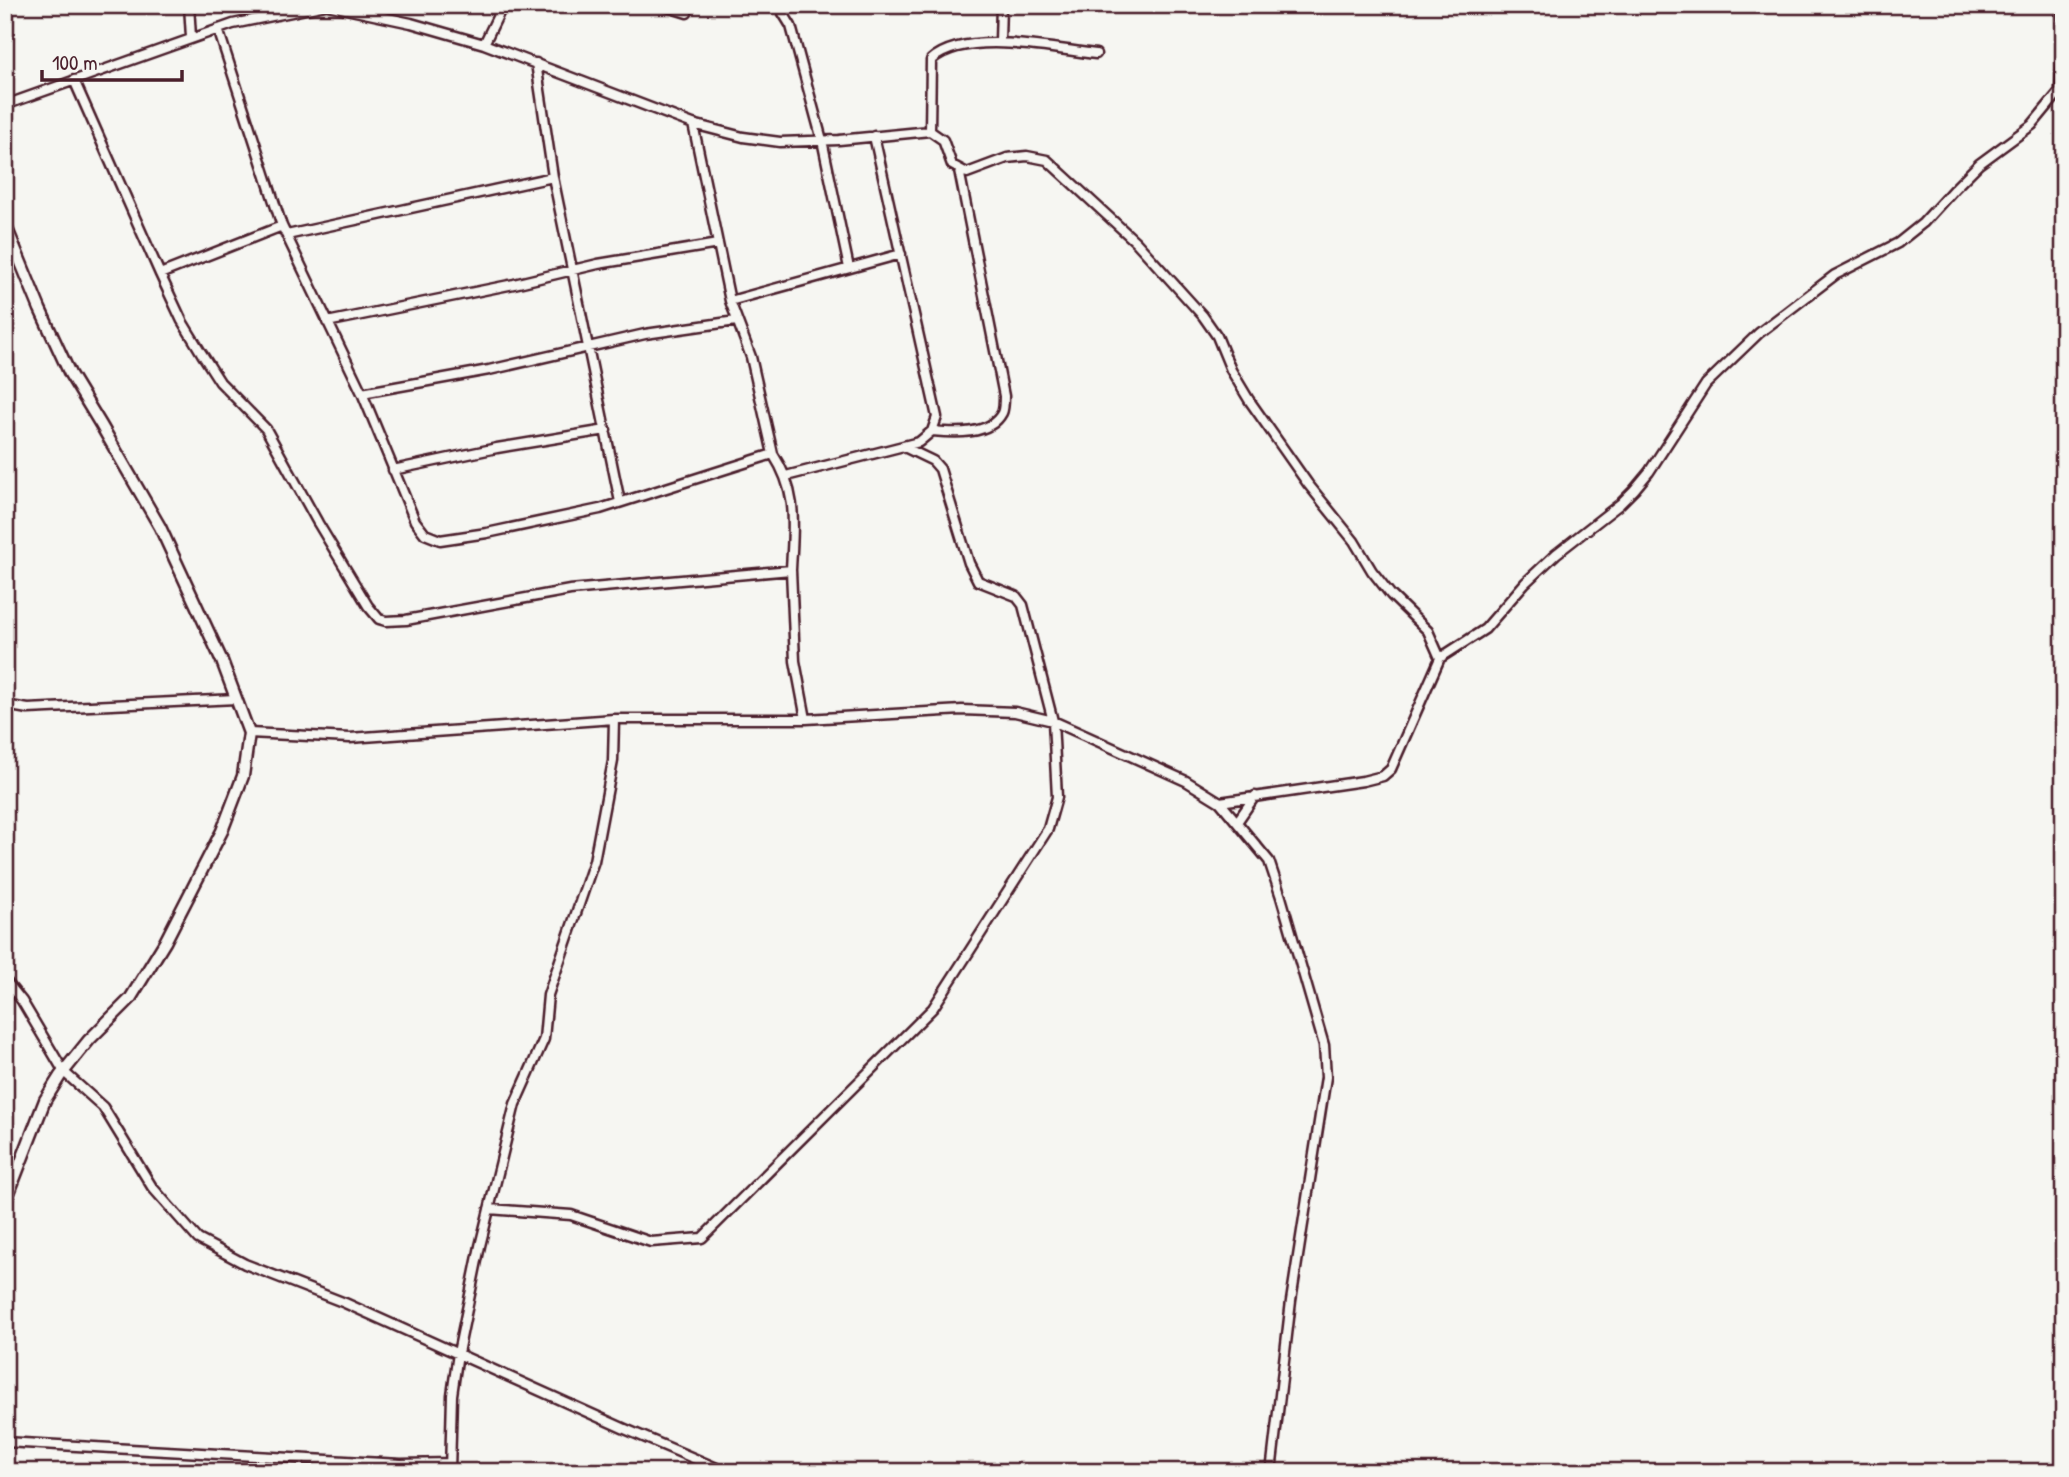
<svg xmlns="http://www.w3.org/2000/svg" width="2069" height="1477" font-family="'Patrick Hand',sans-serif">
<rect width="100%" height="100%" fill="#f6f6f2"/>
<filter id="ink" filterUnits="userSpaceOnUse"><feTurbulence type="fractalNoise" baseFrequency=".0143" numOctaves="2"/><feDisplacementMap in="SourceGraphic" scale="14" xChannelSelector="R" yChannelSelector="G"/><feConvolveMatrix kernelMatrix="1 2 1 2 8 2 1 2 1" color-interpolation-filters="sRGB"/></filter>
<g filter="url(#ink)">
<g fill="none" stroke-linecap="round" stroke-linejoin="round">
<!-- minor casing -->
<g stroke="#4a1f2b" stroke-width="13">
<path id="minor" d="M 189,5 L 191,37
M 327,5 L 411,23 L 484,44 L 693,124 L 743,137 L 780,142 L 839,140 L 930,131 L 943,140 L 952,165 L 967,173 L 1007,158 L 1027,156 L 1047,160 L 1136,242 L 1203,316 L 1217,336 L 1231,370 L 1249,400 L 1308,484 L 1354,541 L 1372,571 L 1391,595 L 1428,631 L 1440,658
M 661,5 L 687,13
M 778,5 L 791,26 L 822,140 L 849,268
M 218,29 L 282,226 L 362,393 L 415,521 L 425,534 L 440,540 L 487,533 L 600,509 L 773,454 C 799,494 793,525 791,570
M 1000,41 L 1001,5
M 484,44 L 503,5
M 536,63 L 553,177 L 620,502
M 74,80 L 160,274 L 182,321 L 202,354 L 220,382 L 266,429 L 318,523 L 368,606 L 379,619 L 386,621 L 406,620 L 570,590 L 791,570 L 795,661 L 806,719
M 5,105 L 233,24 L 326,5
M 693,124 L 730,301 L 751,357 L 773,454
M 930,131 L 931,60 C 966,29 1052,49 1096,54
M 287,235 L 553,177
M 160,274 L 282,226
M 730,301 L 901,254
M 327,322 L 514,284 L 598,264 L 718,244
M 362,393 L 489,370 L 645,334 L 736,321
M 932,431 C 953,433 990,436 1002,413 C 1004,409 1004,400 1004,396 L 959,170
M 393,470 L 497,448 L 606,430
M 786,476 L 919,442 L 932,431 L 937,417 L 874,136
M 5,705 L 28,709 L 236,699
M 249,733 L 350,738 L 614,719 L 806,719 L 962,710 L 1015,712 L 1053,721 L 1186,781 L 1220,802 L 1363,781 L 1383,776 L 1391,769 L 1440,658 L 1485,629 L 1525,583 L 1556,554 L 1620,504 L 1634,490 L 1649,472 L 1706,384 L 1759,333 L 1835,275 L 1898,243 L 1923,223 L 1954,189 L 1979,164 L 2032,125 L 2060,91 L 2063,46 L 2062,5
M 1220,802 L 1269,861 L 1281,897 L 1324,1045 L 1326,1077 L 1291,1301 L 1271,1472
M 1237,822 L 1255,796
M 5,980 L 22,1001 L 64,1072 L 103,1107 L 152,1187 L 198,1239 L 245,1264 L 345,1303 L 625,1429 L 726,1472
M 489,1209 L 571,1215 L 651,1242 L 702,1238 L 933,1008 L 1048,829 L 1057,797 L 1053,721 L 1023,605 L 1016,596 L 978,581 L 969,563 L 940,469 L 933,461 L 904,447
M 5,1442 L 401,1464 L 449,1463
M 450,1472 L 452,1395 L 458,1353 L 480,1246 L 515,1104 L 544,1039 L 548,995 L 594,861 L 613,761 L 614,719"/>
</g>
<!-- tertiary casing -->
<g stroke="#4a1f2b" stroke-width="15">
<path id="tertiary" d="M 5,224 L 40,309 L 70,374 L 101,425 L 160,527 L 222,661 L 249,733 L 243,776 L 222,831 L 165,942 L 130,999 L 89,1040 L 60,1076 L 45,1100 L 5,1203"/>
</g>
<!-- minor -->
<use href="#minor" stroke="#f6f6f2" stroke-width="8"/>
<!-- tertiary -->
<use href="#tertiary" stroke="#f6f6f2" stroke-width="10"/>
</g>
</g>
<!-- margin -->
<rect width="2069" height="1477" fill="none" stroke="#f6f6f2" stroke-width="28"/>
<rect x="14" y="14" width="2041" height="1449" fill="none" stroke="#4a1f2b" stroke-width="2.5" filter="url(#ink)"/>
<!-- scale -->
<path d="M42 70v10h140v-10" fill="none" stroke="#4a1f2b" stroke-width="3.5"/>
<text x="52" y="70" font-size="21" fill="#4a1f2b" stroke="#f6f6f2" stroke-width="5" paint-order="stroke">100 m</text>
</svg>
